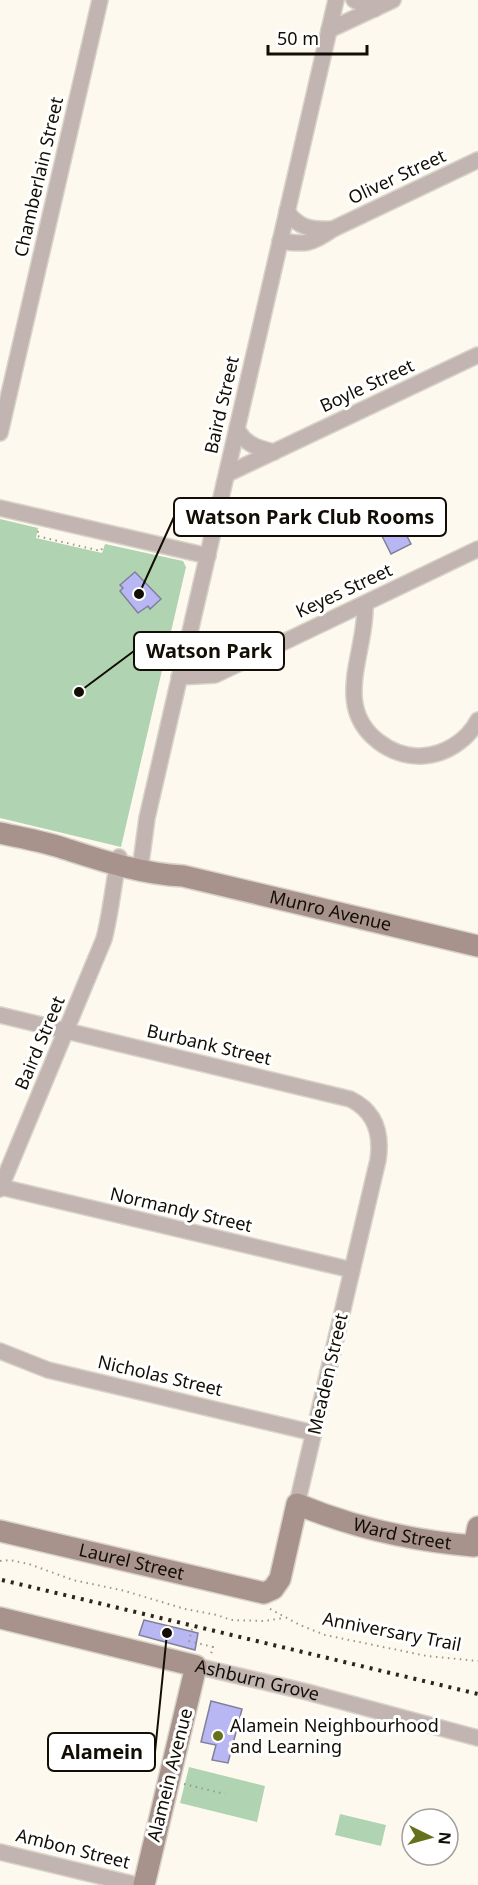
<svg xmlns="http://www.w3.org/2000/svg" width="478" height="1885" font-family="'Noto Sans',sans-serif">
<rect width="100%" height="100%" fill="#fef9ee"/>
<!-- green -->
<path fill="#b0d4b2" d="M 0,519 L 38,528 L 36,538 L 102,553 L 105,544 L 183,561 L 186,567 L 121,847 L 0,818 Z
M 189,1767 L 265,1786 L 257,1822 L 180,1803 Z
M 340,1814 L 386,1825 L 381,1846 L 335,1835 Z"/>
<!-- building -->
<path fill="#b9b7f3" stroke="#80809a" stroke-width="1.5" d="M 388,499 L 411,544 L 391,554 L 376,524 L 371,526 L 363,510 Z
M 135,572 L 161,599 L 150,609 L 148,606 L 138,613 L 120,591 L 123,588 L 120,585 Z
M 144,1620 L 198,1633 L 195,1650 L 139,1635 Z
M 211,1701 L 242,1709 L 228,1763 L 212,1760 L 216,1745 L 201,1742 Z"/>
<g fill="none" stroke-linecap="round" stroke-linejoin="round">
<!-- street casing -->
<g stroke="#d8d3c9" stroke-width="18">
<g id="street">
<path d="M 354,0 L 375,9"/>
<path d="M 329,30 L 393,0"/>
<path d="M 287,211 C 298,229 314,230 333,229"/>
<path d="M 280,241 C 305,245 312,244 333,229 L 478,160"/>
<path d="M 237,429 C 245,444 257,448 274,452"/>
<path d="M 0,433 L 100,0"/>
<path d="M 227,474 L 478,355"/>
<path d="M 0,508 L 208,556"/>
<path d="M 365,604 C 367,652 331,706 379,742 C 391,751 407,757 422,756 C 445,755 468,740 478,720"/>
<path d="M 179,677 L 215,675 L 478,549"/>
<path d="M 140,870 L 147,818 L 336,0"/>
<path d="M 0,1015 L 350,1099 C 375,1111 382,1133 378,1160 L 297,1504"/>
<path d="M 1,1187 L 352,1270"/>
<path d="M 0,1189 L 104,939 C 111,912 113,885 119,857"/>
<path d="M 0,1351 L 48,1370 L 314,1433"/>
<path id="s1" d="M 196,1666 L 307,1692 L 478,1738"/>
<path d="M 0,1852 L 137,1885"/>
</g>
</g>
<!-- secondary casing -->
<g stroke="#d8d3c9" stroke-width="24">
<g id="secondary">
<path id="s2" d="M 0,833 C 23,838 47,842 69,850 C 106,862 143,874 183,876 L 478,946"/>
<path id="s3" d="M 0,1531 L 264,1593 L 273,1589 L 280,1579 L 297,1504 C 352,1527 414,1541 474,1546 L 478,1527"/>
<path d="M 0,1618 L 196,1666 L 144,1885"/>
</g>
</g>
<!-- path -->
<path stroke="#9b968c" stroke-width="2" stroke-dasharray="1.5 4.5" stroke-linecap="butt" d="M 38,531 L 37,536 L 101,551 L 103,545
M 0,1561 L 10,1560 L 29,1564 L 73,1580 L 125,1591 L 185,1609 L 217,1615 L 231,1620 L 263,1621 L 285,1618
M 270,1609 L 300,1625 L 325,1635 L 427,1656 L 478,1661
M 192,1629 L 189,1641 L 213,1647 L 211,1654
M 184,1784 L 225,1794"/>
<!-- street -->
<use href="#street" stroke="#c2b4b0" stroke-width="15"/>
<!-- secondary -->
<use href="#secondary" stroke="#a7928c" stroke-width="21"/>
<!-- rail -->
<path stroke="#2a261d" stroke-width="4" stroke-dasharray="3 6" stroke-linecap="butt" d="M 2,1580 L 478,1694"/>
</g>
<!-- markers -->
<circle fill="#66711b" stroke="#fff" stroke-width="2" cx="218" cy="1736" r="6"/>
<g text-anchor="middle" stroke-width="6" stroke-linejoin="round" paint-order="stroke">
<!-- street labels -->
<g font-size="18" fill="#120e05" stroke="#fff">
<text transform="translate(39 177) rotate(-77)" y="6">Chamberlain Street</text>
<text transform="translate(397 177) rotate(-25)" y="6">Oliver Street</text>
<text transform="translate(367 386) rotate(-25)" y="6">Boyle Street</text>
<text transform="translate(222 405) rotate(-77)" y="6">Baird Street</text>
<text transform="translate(344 591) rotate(-25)" y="6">Keyes Street</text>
<text dy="6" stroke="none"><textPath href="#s2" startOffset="340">Munro Avenue</textPath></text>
<text transform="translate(40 1043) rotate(-67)" y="6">Baird Street</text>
<text transform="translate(209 1045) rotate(13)" y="6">Burbank Street</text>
<text transform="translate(181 1210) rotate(13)" y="6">Normandy Street</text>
<text transform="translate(328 1374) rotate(-77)" y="6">Meaden Street</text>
<text transform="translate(160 1376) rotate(13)" y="6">Nicholas Street</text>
<text dy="6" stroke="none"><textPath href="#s3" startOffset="480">Ward Street</textPath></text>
<text dy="6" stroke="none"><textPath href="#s3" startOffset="135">Laurel Street</textPath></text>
<text transform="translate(392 1632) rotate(11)" y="6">Anniversary Trail</text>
<text dy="6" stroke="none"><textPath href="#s1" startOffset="63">Ashburn Grove</textPath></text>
<text transform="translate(170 1775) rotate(-76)" y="6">Alamein Avenue</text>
<text transform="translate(73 1849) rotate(14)" y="6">Ambon Street</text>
</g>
<!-- poi labels -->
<g font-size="18" fill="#120e05" stroke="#fff" text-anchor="start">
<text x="230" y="1732">Alamein Neighbourhood<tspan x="230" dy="21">and Learning</tspan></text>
</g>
</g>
<!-- callouts -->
<path fill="none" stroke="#120e05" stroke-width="2" d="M139 594L174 517M79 692L134 651M167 1633L155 1752"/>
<g fill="#120e05" stroke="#fff" stroke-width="2">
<circle cx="139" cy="594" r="6"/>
<circle cx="79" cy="692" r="6"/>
<circle cx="167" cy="1633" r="6"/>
</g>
<g fill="#fff" stroke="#120e05" stroke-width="2">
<rect x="174" y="498" width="272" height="38" rx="6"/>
<rect x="134" y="632" width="150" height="38" rx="6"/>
<rect x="48" y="1733" width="107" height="38" rx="6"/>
</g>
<g font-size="20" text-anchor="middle" font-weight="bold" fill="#120e05">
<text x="310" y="524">Watson Park Club Rooms</text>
<text x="209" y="658">Watson Park</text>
<text x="102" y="1759">Alamein</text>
</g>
<!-- north arrow -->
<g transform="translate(430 1837) rotate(95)"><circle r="28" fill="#ffffff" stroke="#a09f9b" stroke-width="1.5"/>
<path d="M0-4.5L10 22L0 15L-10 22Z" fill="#66711b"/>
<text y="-9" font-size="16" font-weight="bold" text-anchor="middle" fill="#120e05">N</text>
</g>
<!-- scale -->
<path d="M268 45v9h99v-9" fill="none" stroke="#120e05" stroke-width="3"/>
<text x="277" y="45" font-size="18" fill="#120e05" stroke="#ffffff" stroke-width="4.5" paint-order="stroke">50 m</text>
</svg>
